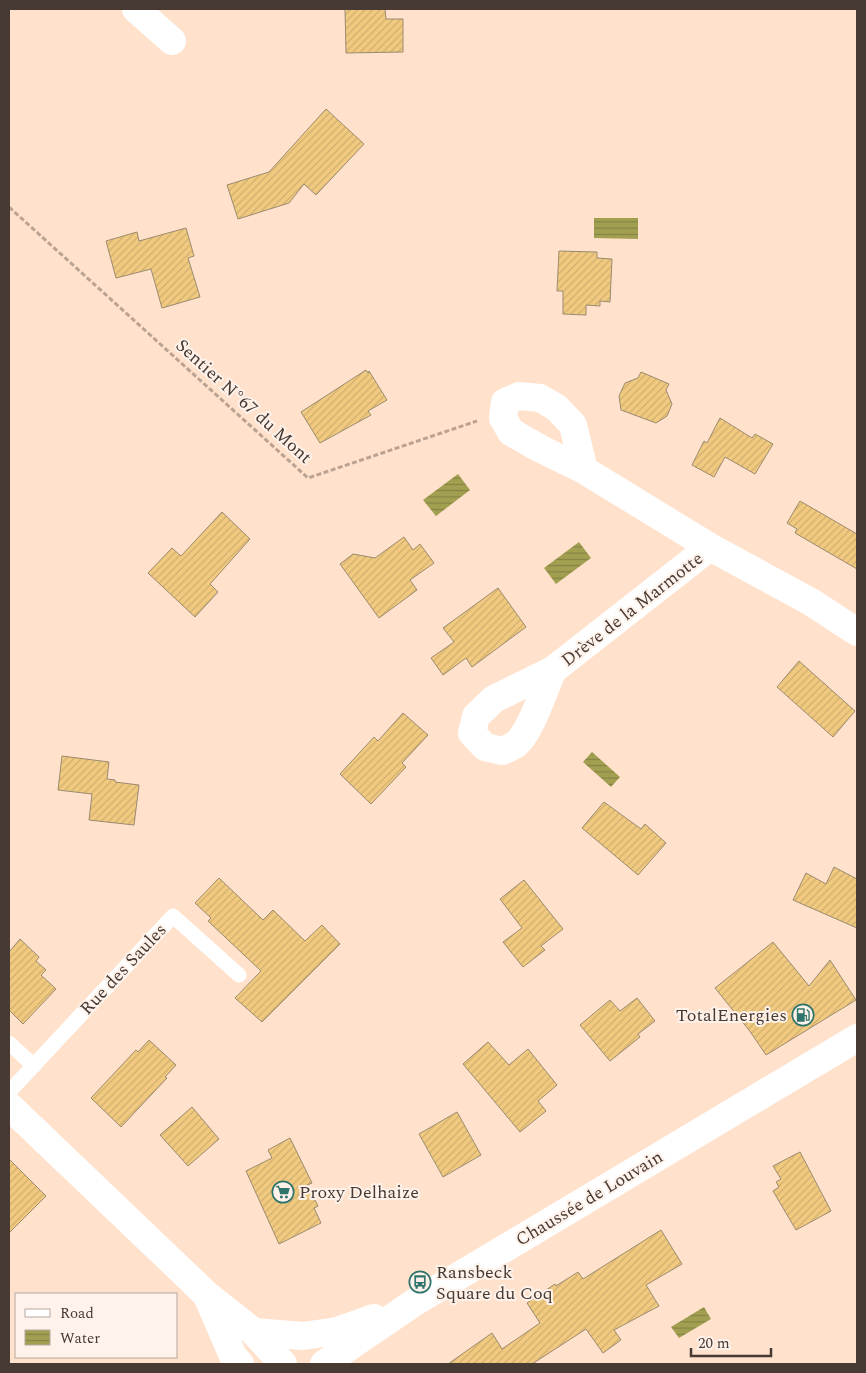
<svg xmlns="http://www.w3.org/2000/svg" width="866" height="1373" font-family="Spectral,serif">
<defs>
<pattern id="water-rules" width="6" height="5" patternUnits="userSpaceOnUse" patternTransform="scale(1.25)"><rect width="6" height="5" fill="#a2a050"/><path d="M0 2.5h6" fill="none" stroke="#868343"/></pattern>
<pattern id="building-hatch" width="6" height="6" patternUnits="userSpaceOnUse" patternTransform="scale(1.25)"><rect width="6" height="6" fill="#f1ca80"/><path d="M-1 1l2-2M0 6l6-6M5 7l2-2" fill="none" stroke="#d0ae6f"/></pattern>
</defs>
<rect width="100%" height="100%" fill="#ffe1cc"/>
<!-- water -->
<path fill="url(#water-rules)" d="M 594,218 L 638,218 L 638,239 L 594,238 Z
M 458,474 L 470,490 L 436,516 L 423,500 Z
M 579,542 L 591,558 L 556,584 L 544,568 Z
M 592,752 L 620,777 L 611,787 L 583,762 Z
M 704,1307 L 711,1319 L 679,1338 L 671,1327 Z"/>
<!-- building -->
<path fill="url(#building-hatch)" stroke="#9a8b6f" d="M 345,9 L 385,9 L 386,19 L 403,19 L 403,52 L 346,53 Z
M 326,109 L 364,144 L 316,195 L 304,184 L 289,203 L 238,219 L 227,185 L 269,172 Z
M 186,228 L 194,256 L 188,258 L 200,297 L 162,308 L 151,269 L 116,278 L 106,241 L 137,232 L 139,241 Z
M 559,251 L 597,252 L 597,258 L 612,259 L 610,302 L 600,301 L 600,306 L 586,305 L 586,315 L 563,314 L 563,291 L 557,291 Z
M 366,370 L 368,373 L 369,371 L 387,400 L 368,411 L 371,415 L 320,443 L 301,412 Z
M 641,372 L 669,384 L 666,390 L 672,404 L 667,416 L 656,423 L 621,410 L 619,396 L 625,383 L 638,378 Z
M 720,418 L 752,438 L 755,434 L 773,444 L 755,474 L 725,457 L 714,477 L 692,465 L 704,441 L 707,443 Z
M 800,501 L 857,534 L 857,569 L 795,533 L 797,529 L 787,523 Z
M 222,512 L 250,539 L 210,584 L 218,592 L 195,617 L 148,573 L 172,548 L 181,556 Z
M 404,537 L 413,550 L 420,544 L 434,563 L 410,580 L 417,590 L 379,618 L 340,564 L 353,554 L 375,558 Z
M 498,588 L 526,627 L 472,667 L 466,658 L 443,675 L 431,658 L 454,642 L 443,628 Z
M 799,661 L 855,711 L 833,737 L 777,687 Z
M 403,713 L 428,735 L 402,763 L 406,767 L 371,804 L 340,774 L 374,737 L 378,741 Z
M 62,756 L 109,762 L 107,779 L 115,780 L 115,782 L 139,785 L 134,825 L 89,820 L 92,794 L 58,790 Z
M 604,802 L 641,829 L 645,824 L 666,843 L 638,875 L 582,828 Z
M 834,867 L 857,879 L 857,928 L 793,900 L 806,873 L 826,884 Z
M 219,878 L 263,920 L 273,910 L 305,941 L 322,925 L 340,944 L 262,1022 L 235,998 L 261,971 L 208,921 L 211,918 L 195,903 Z
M 524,880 L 563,929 L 541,946 L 545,950 L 523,967 L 503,942 L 522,928 L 500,899 Z
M 20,939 L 39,957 L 36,961 L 46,970 L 41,975 L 56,989 L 23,1024 L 9,1010 L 9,952 Z
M 773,942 L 809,986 L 830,960 L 856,1000 L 766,1055 L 749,1030 L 715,988 Z
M 637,998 L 655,1021 L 638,1034 L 640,1037 L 610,1061 L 580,1025 L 610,1000 L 620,1011 Z
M 149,1040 L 176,1065 L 165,1077 L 167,1078 L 121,1127 L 91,1098 L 136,1050 L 138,1052 Z
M 488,1042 L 509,1065 L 528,1049 L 557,1085 L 538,1101 L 546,1111 L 520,1132 L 463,1064 Z
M 192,1107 L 219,1139 L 188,1166 L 160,1135 Z
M 457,1112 L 481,1155 L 443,1177 L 419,1134 Z
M 290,1138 L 312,1183 L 307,1185 L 318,1206 L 314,1208 L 321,1223 L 279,1244 L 246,1171 L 272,1158 L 268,1150 Z
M 800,1152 L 831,1211 L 796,1230 L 773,1191 L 779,1187 L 776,1182 L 781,1179 L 773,1166 Z
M 9,1159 L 46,1196 L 9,1233 Z
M 661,1230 L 682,1264 L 646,1285 L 659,1306 L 614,1330 L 621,1340 L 603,1353 L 586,1329 L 532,1364 L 448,1364 L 492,1333 L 502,1349 L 540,1323 L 527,1303 L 555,1284 L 556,1286 L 578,1272 L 583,1279 Z"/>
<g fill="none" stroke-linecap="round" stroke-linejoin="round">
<!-- path -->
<path stroke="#baa392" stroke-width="3" stroke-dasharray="5 2.5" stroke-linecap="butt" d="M 9,207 L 308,478 L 477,421"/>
<!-- lane -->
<path stroke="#fff" stroke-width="15" d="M 9,1043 L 34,1066
M 9,1092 L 173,916 L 239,975"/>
<!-- street -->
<path stroke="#fff" stroke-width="28" d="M 136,9 L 172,41
M 584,470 L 573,425 L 557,408 L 540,398 L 519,396 L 505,402 L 503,418 L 511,432 L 539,448 L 584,470 L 710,547 L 811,602 L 857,632
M 553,670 L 494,699 L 476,716 L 472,733 L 485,747 L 502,751 C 507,749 512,747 516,744 C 531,732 544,689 553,670 L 710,547"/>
<!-- secondary -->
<path stroke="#fff" stroke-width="28" d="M 9,1106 L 207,1295 L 254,1332 L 283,1364
M 207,1296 L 233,1356 L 240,1364
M 254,1332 L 303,1336 L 337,1331 L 374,1318
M 324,1364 L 415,1302 L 857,1038"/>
</g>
<!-- icons -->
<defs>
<g id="fuel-ring" transform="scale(1.125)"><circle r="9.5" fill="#fff2ea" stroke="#2e746a" stroke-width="1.5"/><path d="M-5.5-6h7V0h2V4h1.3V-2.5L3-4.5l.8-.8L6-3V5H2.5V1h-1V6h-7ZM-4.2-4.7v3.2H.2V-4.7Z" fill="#2e746a"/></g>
<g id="supermarket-ring" transform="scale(1.125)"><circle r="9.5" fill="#fff2ea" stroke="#2e746a" stroke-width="1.5"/><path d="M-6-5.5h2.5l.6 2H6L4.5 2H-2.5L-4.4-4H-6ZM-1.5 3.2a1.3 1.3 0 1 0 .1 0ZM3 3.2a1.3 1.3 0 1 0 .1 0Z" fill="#2e746a"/></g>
<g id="bus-ring" transform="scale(1.125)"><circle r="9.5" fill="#fff2ea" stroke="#2e746a" stroke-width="1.5"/><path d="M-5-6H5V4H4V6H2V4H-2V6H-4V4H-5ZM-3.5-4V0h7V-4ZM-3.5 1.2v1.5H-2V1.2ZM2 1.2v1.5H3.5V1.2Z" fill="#2e746a"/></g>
</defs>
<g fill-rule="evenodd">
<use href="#fuel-ring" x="803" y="1015"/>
<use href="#supermarket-ring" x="283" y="1192"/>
<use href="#bus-ring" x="420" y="1282"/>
</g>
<g text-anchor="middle" stroke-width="4" stroke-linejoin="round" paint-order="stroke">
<!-- street labels -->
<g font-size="18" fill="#463a32" stroke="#fff2ea">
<text transform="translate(244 401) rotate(42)" y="6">Sentier N°67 du Mont</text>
<text transform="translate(632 609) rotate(-38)" y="6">Drève de la Marmotte</text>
<text transform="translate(123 969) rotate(-47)" y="6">Rue des Saules</text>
<text transform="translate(589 1198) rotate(-31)" y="6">Chaussée de Louvain</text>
</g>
<!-- poi labels -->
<g font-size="18" fill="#463a32" stroke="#fff2ea" text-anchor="start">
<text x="787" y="1021" text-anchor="end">TotalEnergies</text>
<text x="299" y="1198">Proxy Delhaize</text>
<text x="436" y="1278">Ransbeck<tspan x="436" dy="21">Square du Coq</tspan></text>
</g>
</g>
<!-- border -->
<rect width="866" height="1373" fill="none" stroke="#463a32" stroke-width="20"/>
<!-- legend -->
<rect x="15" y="1293" width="162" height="65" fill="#fff2ea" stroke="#b5a8a0"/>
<rect x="25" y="1309" width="25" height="8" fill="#ffffff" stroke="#b5a8a0"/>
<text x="60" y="1318" font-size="15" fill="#463a32">Road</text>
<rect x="25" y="1330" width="25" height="15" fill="url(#water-rules)" stroke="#b5a8a0"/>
<text x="60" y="1343" font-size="15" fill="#463a32">Water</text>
<!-- scale -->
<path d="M691 1348v8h80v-8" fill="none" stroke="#463a32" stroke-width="2.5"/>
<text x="698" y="1348" font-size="15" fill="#463a32" stroke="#fff2ea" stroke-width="4" paint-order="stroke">20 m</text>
</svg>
